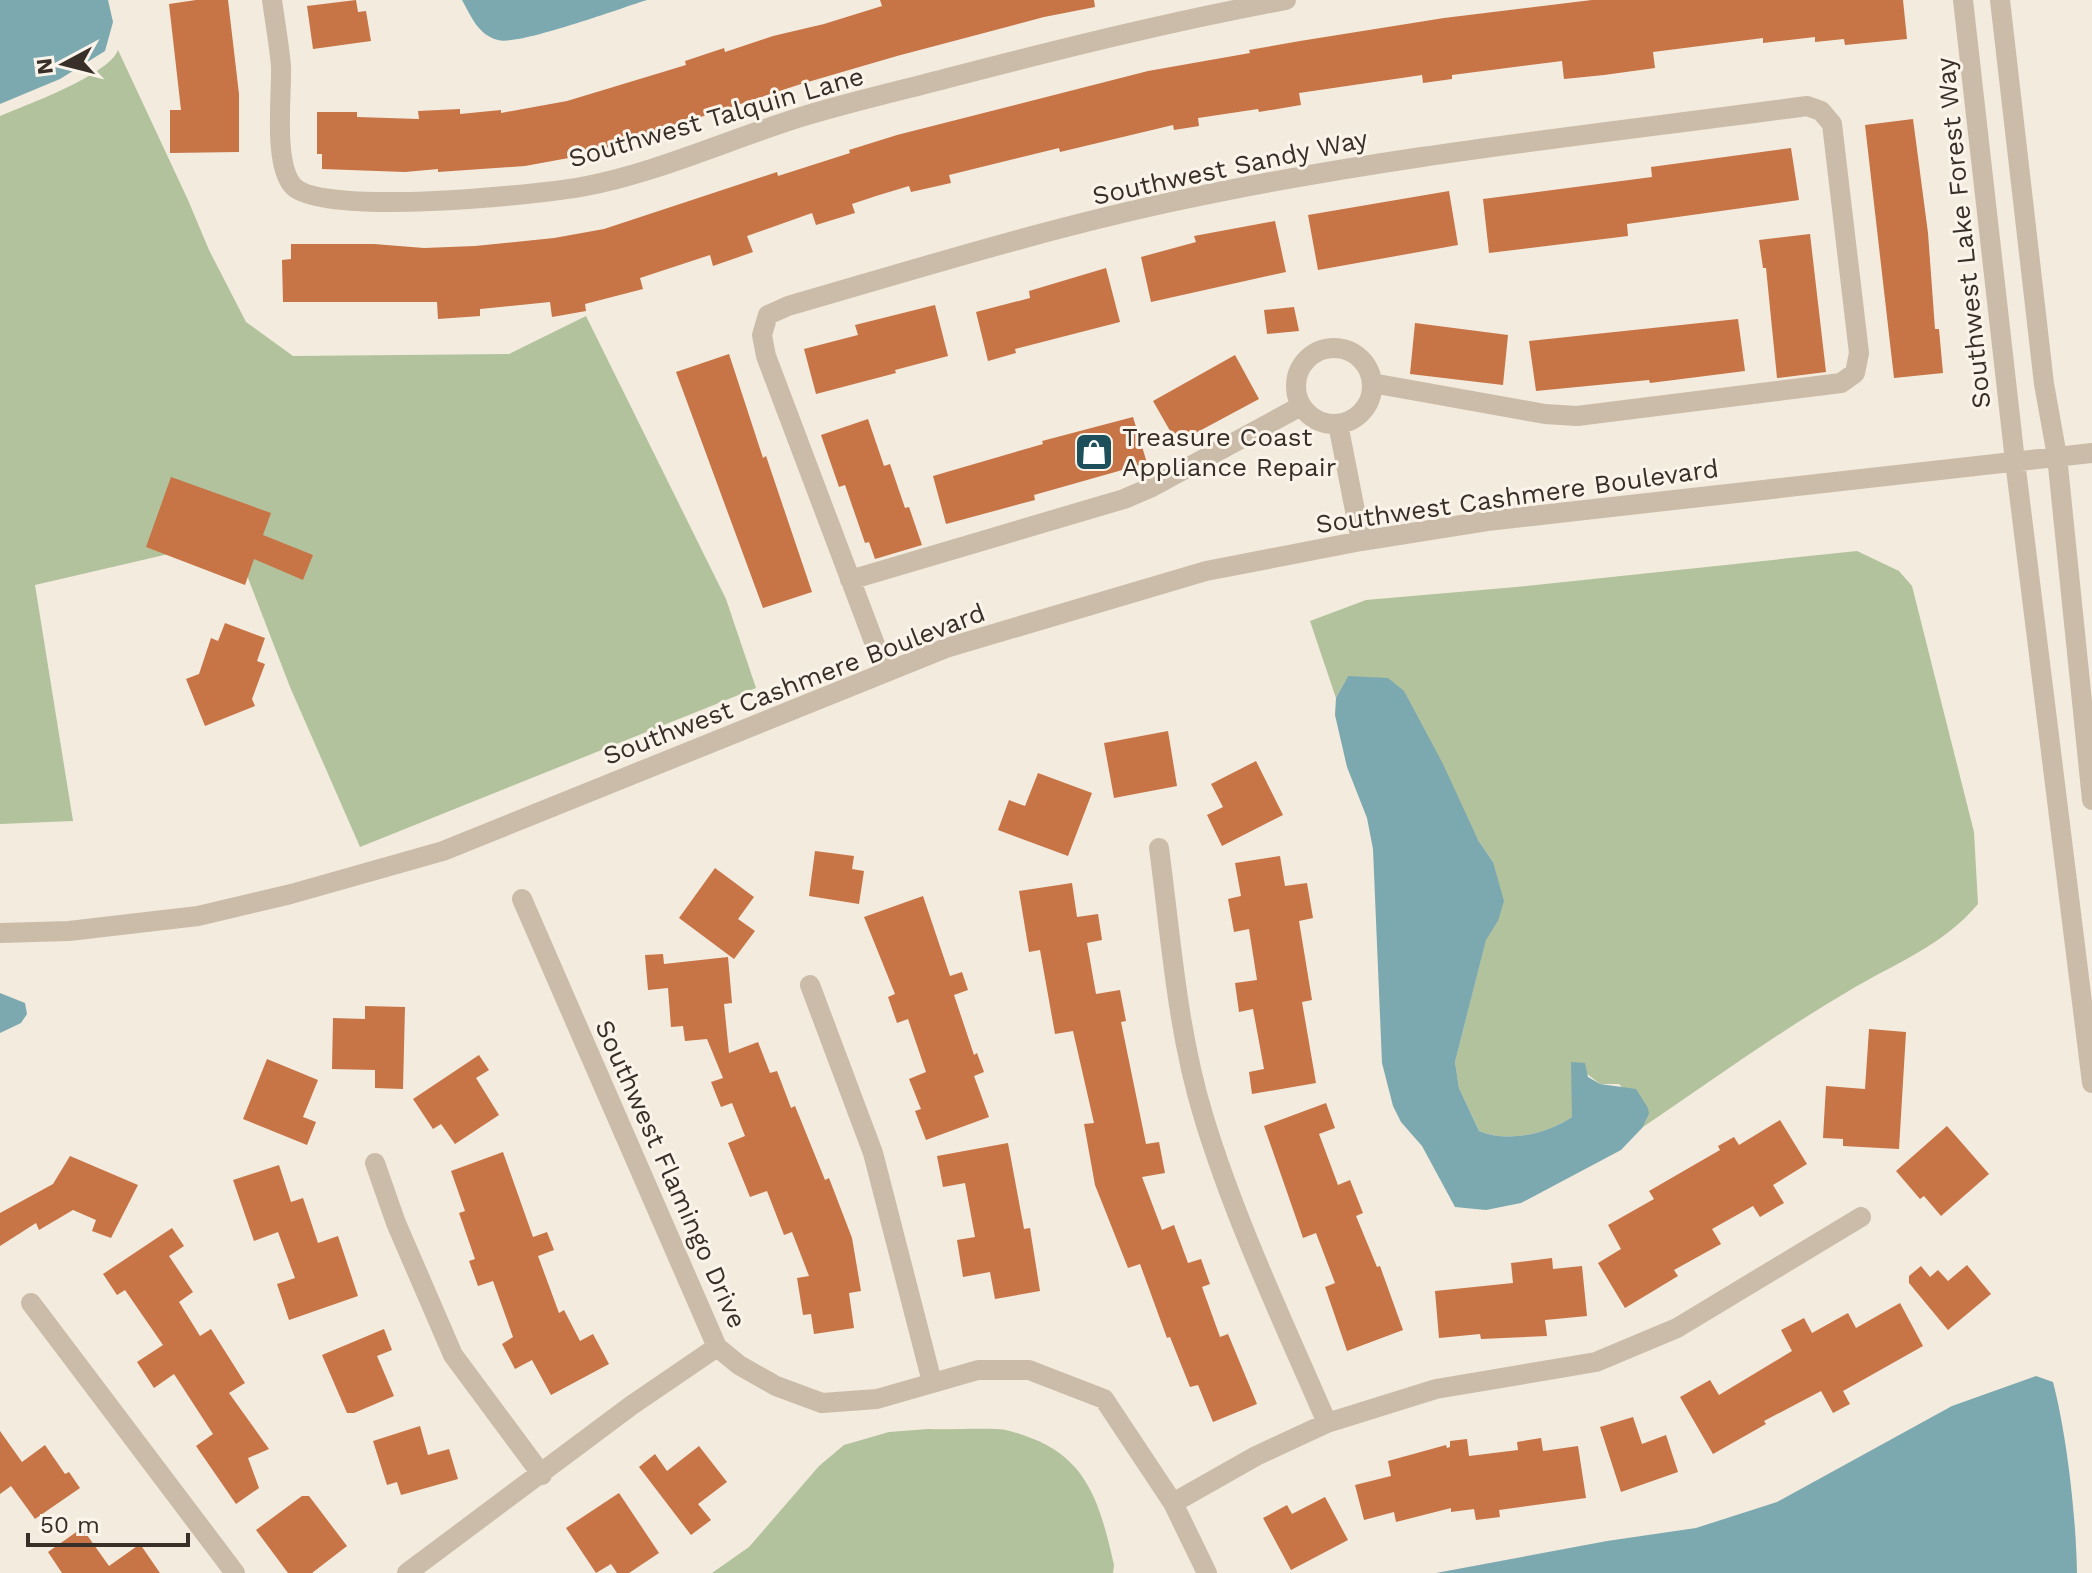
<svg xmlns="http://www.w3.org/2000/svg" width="2092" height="1573" font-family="'Work Sans',sans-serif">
<rect width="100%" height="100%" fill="#f3ebdd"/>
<!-- green -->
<path fill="#b2c29d" d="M 118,50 L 188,200 L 209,250 L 246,322 L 293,356 L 509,354 L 586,316 L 726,599 L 756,688 L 360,847 L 290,687 L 233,539 L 35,585 L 73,821 L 0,824 L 0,116 C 26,105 109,75 118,50 Z
M 1857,551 L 1899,571 L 1912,586 L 1974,832 L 1978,904 C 1943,946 1893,964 1847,992 C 1777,1033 1710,1082 1643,1127 L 1649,1114 L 1619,1084 L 1600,1084 L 1572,1062 L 1572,1117 C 1547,1134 1508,1143 1479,1131 L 1459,1088 L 1455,1062 L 1486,939 L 1498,921 L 1493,862 L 1478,840 L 1348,676 L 1336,698 L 1310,621 L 1366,600 L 1516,587 Z
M 928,1429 C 950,1430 973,1428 996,1429 C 1007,1429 1020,1434 1031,1438 C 1090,1460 1101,1509 1114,1565 L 1113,1573 L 712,1573 L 749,1547 L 819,1466 L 844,1445 L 889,1432 Z"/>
<!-- water -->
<path fill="#7ca8b0" d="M 0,0 L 108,0 L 113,22 L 105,51 L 60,79 L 0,104 Z
M 462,0 L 647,0 C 621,8 518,46 498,40 C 478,35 471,16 462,0 Z
M 1348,676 L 1388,678 L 1404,691 L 1443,764 L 1478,840 L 1493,862 L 1504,901 L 1498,921 L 1486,940 L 1455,1062 L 1459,1088 L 1479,1131 C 1508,1143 1547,1134 1572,1117 L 1571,1062 L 1585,1063 L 1588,1077 L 1600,1084 L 1636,1089 L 1648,1108 L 1649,1114 L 1643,1127 L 1621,1150 L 1521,1203 L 1486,1210 L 1455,1207 L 1422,1146 L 1401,1122 L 1393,1106 L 1382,1063 L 1373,849 L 1367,818 L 1347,767 L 1335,715 L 1336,698 Z
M 0,993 L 25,1003 L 27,1014 L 21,1023 L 0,1033 Z
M 2036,1376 L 2053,1382 C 2067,1436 2076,1516 2077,1573 L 1436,1573 L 1607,1541 L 1696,1528 L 1777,1502 L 1952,1406 Z"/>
<!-- building -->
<path fill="#c77447" d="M 196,0 L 228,0 L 239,94 L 239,152 L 170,153 L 170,110 L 181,110 L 169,4 Z
M 356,0 L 358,12 L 366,11 L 371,41 L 313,49 L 307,6 Z
M 880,0 L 1094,0 L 1095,7 L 1044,17 L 897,56 L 801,84 L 585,155 L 525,166 L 438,172 L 438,169 L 405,172 L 322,169 L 322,154 L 317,154 L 317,112 L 357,112 L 357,117 L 419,119 L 418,111 L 460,109 L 460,114 L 501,110 L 501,113 L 567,101 L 686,65 L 685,61 L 724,48 L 725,52 L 773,36 L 824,24 L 882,6 Z
M 1592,0 L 1903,0 L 1907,39 L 1845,45 L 1844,39 L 1815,42 L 1815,37 L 1763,43 L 1763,38 L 1653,52 L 1655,68 L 1604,75 L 1564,79 L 1562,61 L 1452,75 L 1452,79 L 1423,83 L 1422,75 L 1299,93 L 1301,105 L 1259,112 L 1258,109 L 1198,118 L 1199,126 L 1174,130 L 1173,125 L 1060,152 L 1059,148 L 949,175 L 951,183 L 911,192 L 909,186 L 876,196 L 852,204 L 855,213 L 816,225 L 812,213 L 747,236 L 753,252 L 713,266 L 710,255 L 640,278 L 643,289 L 585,304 L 586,311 L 552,317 L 550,302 L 480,309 L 480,316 L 438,319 L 437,302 L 283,302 L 282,260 L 291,259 L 291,244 L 374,244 L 424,248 L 475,246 L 554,238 L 604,229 L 777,172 L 778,176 L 850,153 L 849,150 L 897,135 L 1148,71 L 1250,53 L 1249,50 L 1300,41 L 1444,18 Z
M 1913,119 L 1928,233 L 1935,329 L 1939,329 L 1943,373 L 1894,378 L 1865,125 Z
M 1791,148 L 1799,200 L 1627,224 L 1628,236 L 1489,253 L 1483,199 L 1652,177 L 1651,167 Z
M 1449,191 L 1458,245 L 1318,270 L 1308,215 Z
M 1275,221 L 1286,272 L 1151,302 L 1141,257 L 1196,242 L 1194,236 Z
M 1810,234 L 1826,372 L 1777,378 L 1766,268 L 1763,268 L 1759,240 Z
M 1106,268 L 1120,322 L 1015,349 L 1016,353 L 988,361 L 976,312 L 1030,298 L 1029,291 Z
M 935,305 L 948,356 L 895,370 L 896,373 L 816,394 L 804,349 L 858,335 L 855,325 Z
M 1294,307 L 1299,331 L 1267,334 L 1264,310 Z
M 1738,319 L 1745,371 L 1650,383 L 1649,380 L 1536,391 L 1529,341 Z
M 1415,323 L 1508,335 L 1503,385 L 1410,374 Z
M 729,354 L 763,458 L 766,456 L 812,592 L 763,608 L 676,372 Z
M 1235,355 L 1259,399 L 1177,443 L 1153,401 Z
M 1133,417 L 1147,463 L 1034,495 L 1035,500 L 946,524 L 933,476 L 1043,444 L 1042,441 Z
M 868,419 L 884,466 L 890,464 L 905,508 L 909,507 L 922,545 L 875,559 L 869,542 L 865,543 L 845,485 L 839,487 L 821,435 Z
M 171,477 L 271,513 L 263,535 L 313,555 L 303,580 L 254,559 L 245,585 L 146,547 Z
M 225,623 L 265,638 L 257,661 L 265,664 L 252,699 L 255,706 L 205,726 L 186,679 L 199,674 L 211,638 L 218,641 Z
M 1168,731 L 1177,786 L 1114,798 L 1104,743 Z
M 1256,761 L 1283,815 L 1222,846 L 1207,815 L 1223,807 L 1211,784 Z
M 1038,773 L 1092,793 L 1068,856 L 998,830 L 1009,800 L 1025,806 Z
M 815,851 L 854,856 L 852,869 L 864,871 L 859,904 L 809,896 Z
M 1280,856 L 1285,886 L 1307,883 L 1313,918 L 1299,921 L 1312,1000 L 1302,1002 L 1316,1083 L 1252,1094 L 1249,1072 L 1264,1069 L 1253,1009 L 1239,1012 L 1235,983 L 1257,980 L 1249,929 L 1234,932 L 1228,899 L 1241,896 L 1235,863 Z
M 715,868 L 754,897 L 738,919 L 755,931 L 734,959 L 679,918 Z
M 1072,883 L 1077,917 L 1098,914 L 1102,940 L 1087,943 L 1096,994 L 1120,990 L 1126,1021 L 1121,1022 L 1146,1144 L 1159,1142 L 1165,1173 L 1142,1177 L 1162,1230 L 1174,1225 L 1188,1263 L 1201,1259 L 1210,1284 L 1202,1287 L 1220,1337 L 1228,1334 L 1257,1404 L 1213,1422 L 1198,1385 L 1190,1387 L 1170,1337 L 1167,1338 L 1140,1264 L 1128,1268 L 1095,1185 L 1084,1124 L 1094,1123 L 1073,1031 L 1055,1034 L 1040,950 L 1029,952 L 1019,891 Z
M 923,896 L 950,976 L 962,972 L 968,990 L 954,995 L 974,1055 L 977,1053 L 984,1072 L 974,1076 L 989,1117 L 926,1140 L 915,1111 L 921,1109 L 909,1079 L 926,1072 L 908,1019 L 897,1023 L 888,997 L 895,994 L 864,917 Z
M 663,954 L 664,964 L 728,957 L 732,1003 L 724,1004 L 729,1053 L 758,1042 L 770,1073 L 777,1071 L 791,1108 L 795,1106 L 825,1180 L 829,1178 L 852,1238 L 861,1291 L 849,1293 L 854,1328 L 814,1334 L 811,1314 L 803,1315 L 797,1278 L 809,1276 L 792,1232 L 784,1235 L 767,1191 L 750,1197 L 728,1143 L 745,1136 L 732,1103 L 721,1107 L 711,1082 L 723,1078 L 707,1039 L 685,1041 L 683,1026 L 671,1027 L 668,988 L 648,990 L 645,955 Z
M 365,1006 L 405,1007 L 403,1089 L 375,1088 L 375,1070 L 332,1069 L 333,1018 L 365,1019 Z
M 1869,1029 L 1906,1032 L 1899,1149 L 1843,1146 L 1843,1139 L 1823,1138 L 1826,1086 L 1865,1089 Z
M 479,1055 L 489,1070 L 476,1078 L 499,1115 L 455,1144 L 441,1124 L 433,1129 L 413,1099 Z
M 267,1059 L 318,1080 L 303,1117 L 316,1122 L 307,1145 L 243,1119 Z
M 1326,1103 L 1335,1128 L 1319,1134 L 1338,1185 L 1350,1180 L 1363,1213 L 1356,1216 L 1377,1267 L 1380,1266 L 1403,1330 L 1347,1351 L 1325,1287 L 1335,1283 L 1316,1233 L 1303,1238 L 1264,1126 Z
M 1780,1120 L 1807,1164 L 1773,1185 L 1784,1203 L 1760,1217 L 1753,1206 L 1712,1229 L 1721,1244 L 1674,1270 L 1678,1276 L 1625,1308 L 1598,1263 L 1621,1249 L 1608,1225 L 1654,1199 L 1649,1191 L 1720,1150 L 1718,1146 L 1734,1137 L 1739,1145 Z
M 1947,1126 L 1989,1174 L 1941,1216 L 1924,1196 L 1920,1199 L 1896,1171 Z
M 1008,1143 L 1024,1229 L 1030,1228 L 1040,1291 L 995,1299 L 990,1272 L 963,1277 L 957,1240 L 975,1237 L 965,1183 L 943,1187 L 937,1156 Z
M 503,1152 L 533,1237 L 547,1232 L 554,1250 L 538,1256 L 559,1313 L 564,1310 L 580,1341 L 593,1334 L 609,1364 L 551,1395 L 532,1360 L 515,1369 L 502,1344 L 513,1337 L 493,1281 L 478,1286 L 469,1261 L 475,1259 L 459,1213 L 465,1211 L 451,1171 Z
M 70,1156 L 138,1185 L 111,1238 L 92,1231 L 96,1220 L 73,1210 L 39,1230 L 36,1223 L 0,1246 L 0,1213 L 53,1184 Z
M 279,1165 L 291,1202 L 303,1198 L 318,1243 L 338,1236 L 358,1296 L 289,1320 L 277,1284 L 295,1278 L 278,1232 L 254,1241 L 233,1180 Z
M 172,1228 L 184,1246 L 169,1256 L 193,1292 L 179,1302 L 200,1336 L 211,1329 L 245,1383 L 229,1393 L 269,1449 L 248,1458 L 259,1488 L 236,1504 L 196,1446 L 213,1434 L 174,1374 L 154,1388 L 137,1362 L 163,1345 L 125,1290 L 117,1295 L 103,1274 Z
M 1552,1258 L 1553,1269 L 1582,1266 L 1587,1316 L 1545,1320 L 1547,1336 L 1481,1339 L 1480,1334 L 1439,1338 L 1435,1291 L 1513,1283 L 1511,1263 Z
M 1967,1265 L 1991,1294 L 1948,1330 L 1909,1283 L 1909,1276 L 1921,1266 L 1930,1277 L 1938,1270 L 1948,1281 Z
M 1900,1303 L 1923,1346 L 1843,1391 L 1850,1404 L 1833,1413 L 1821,1391 L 1764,1421 L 1766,1424 L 1713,1454 L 1680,1397 L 1710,1380 L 1719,1395 L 1792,1351 L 1781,1330 L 1804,1318 L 1812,1333 L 1848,1313 L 1856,1328 Z
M 384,1329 L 392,1350 L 377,1356 L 394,1396 L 354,1413 L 347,1413 L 322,1355 Z
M 1633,1417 L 1642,1444 L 1666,1435 L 1678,1472 L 1621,1492 L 1600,1427 Z
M 420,1426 L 428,1455 L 449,1449 L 458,1479 L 401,1495 L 397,1482 L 387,1485 L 373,1441 Z
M 0,1431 L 22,1462 L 45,1445 L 65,1474 L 69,1472 L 80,1488 L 35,1519 L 11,1486 L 0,1494 Z
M 1541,1438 L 1543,1451 L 1578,1446 L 1586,1498 L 1499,1510 L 1500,1517 L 1476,1520 L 1474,1509 L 1451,1512 L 1451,1508 L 1396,1522 L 1394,1512 L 1364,1520 L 1355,1485 L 1391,1476 L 1388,1461 L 1446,1445 L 1447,1448 L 1450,1447 L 1450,1441 L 1467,1439 L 1469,1456 L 1518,1450 L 1517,1442 Z
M 699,1446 L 727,1482 L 698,1504 L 711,1520 L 691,1535 L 639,1467 L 655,1454 L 667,1471 Z
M 619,1493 L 659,1553 L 629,1573 L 617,1573 L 611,1564 L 596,1573 L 566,1528 Z
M 302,1496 L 309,1496 L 347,1546 L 312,1573 L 288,1573 L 256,1530 Z
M 1325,1497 L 1348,1540 L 1291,1570 L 1263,1518 L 1287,1505 L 1292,1514 Z
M 82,1528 L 109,1566 L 140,1544 L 160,1573 L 62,1573 L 48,1552 Z"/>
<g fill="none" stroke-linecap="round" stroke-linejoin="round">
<!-- minor -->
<path stroke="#cbbca9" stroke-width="20" d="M 272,0 C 275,22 279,44 281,66 C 282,96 273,163 293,186 C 321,217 535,195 581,187 C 654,174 730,139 801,117 C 850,102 899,91 948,78 C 1060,49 1172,21 1286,0
M 1963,0 L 2015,461 L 2092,1083
M 2000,0 L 2044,384 L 2057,456 L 2092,800
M1296 386a38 38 0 1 1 76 0a38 38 0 1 1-76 0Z
M 1338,424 L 1361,541
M 850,580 L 1124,499 L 1152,487 L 1301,406
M 885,671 L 766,356 L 762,335 L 768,315 L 788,306 C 920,268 1051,227 1185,199 C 1391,155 1600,134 1807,106 L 1821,111 L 1832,124 L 1859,353 L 1855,373 L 1841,383 L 1577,416 L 1545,414 L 1372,383
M 1159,848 C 1171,938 1177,1031 1204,1118 C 1236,1223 1284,1323 1327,1423
M 522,899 L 717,1347 L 739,1365 L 776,1386 L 822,1403 L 877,1399 L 978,1370 L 1029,1370 L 1104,1399 L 1173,1503 L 1207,1573
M 0,933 L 69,931 L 198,916 L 291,894 L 443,851 L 946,648 L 1206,571 L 1361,541 L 1487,521 L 2092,453
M 810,985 L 873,1153 L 932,1382
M 375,1163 L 396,1223 L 453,1355 L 542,1475
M 31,1303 L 235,1573
M 1173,1503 L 1256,1456 L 1327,1423 L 1436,1389 L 1596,1362 L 1677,1328 L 1861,1217
M 407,1573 L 632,1405 L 717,1347"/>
</g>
<!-- icons -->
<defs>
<g id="shop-square" transform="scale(2)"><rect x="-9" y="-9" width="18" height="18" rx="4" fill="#1d505a" stroke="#faf4ea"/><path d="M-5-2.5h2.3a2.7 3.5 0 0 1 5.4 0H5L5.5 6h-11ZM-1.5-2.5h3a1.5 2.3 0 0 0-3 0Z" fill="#fff"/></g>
</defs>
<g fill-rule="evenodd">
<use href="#shop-square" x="1094" y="452"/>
</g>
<g text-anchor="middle" stroke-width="6" stroke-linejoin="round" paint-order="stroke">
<!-- street labels -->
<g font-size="26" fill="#382f29" stroke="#faf4ea">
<text transform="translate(716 117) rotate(-16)" y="9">Southwest Talquin Lane</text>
<text transform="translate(1230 167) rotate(-12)" y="9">Southwest Sandy Way</text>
<text transform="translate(1963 233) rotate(-96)" y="9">Southwest Lake Forest Way</text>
<text transform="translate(1517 496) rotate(-8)" y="9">Southwest Cashmere Boulevard</text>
<text transform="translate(794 684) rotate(-21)" y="9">Southwest Cashmere Boulevard</text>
<text transform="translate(671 1174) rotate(66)" y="9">Southwest Flamingo Drive</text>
</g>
<!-- poi labels -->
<g font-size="26" fill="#382f29" stroke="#faf4ea" text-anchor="start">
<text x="1122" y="446">Treasure Coast<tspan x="1122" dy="30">Appliance Repair</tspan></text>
</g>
</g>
<!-- north arrow -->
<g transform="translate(64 64) rotate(263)" stroke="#faf4ea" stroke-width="6" paint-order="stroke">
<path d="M0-6L14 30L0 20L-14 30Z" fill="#382f29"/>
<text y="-12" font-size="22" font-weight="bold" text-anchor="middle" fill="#382f29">N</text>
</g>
<!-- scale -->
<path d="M28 1533v12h160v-12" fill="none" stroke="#382f29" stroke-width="4"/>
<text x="40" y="1533" font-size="24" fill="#382f29" stroke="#faf4ea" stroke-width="6" paint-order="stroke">50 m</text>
</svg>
